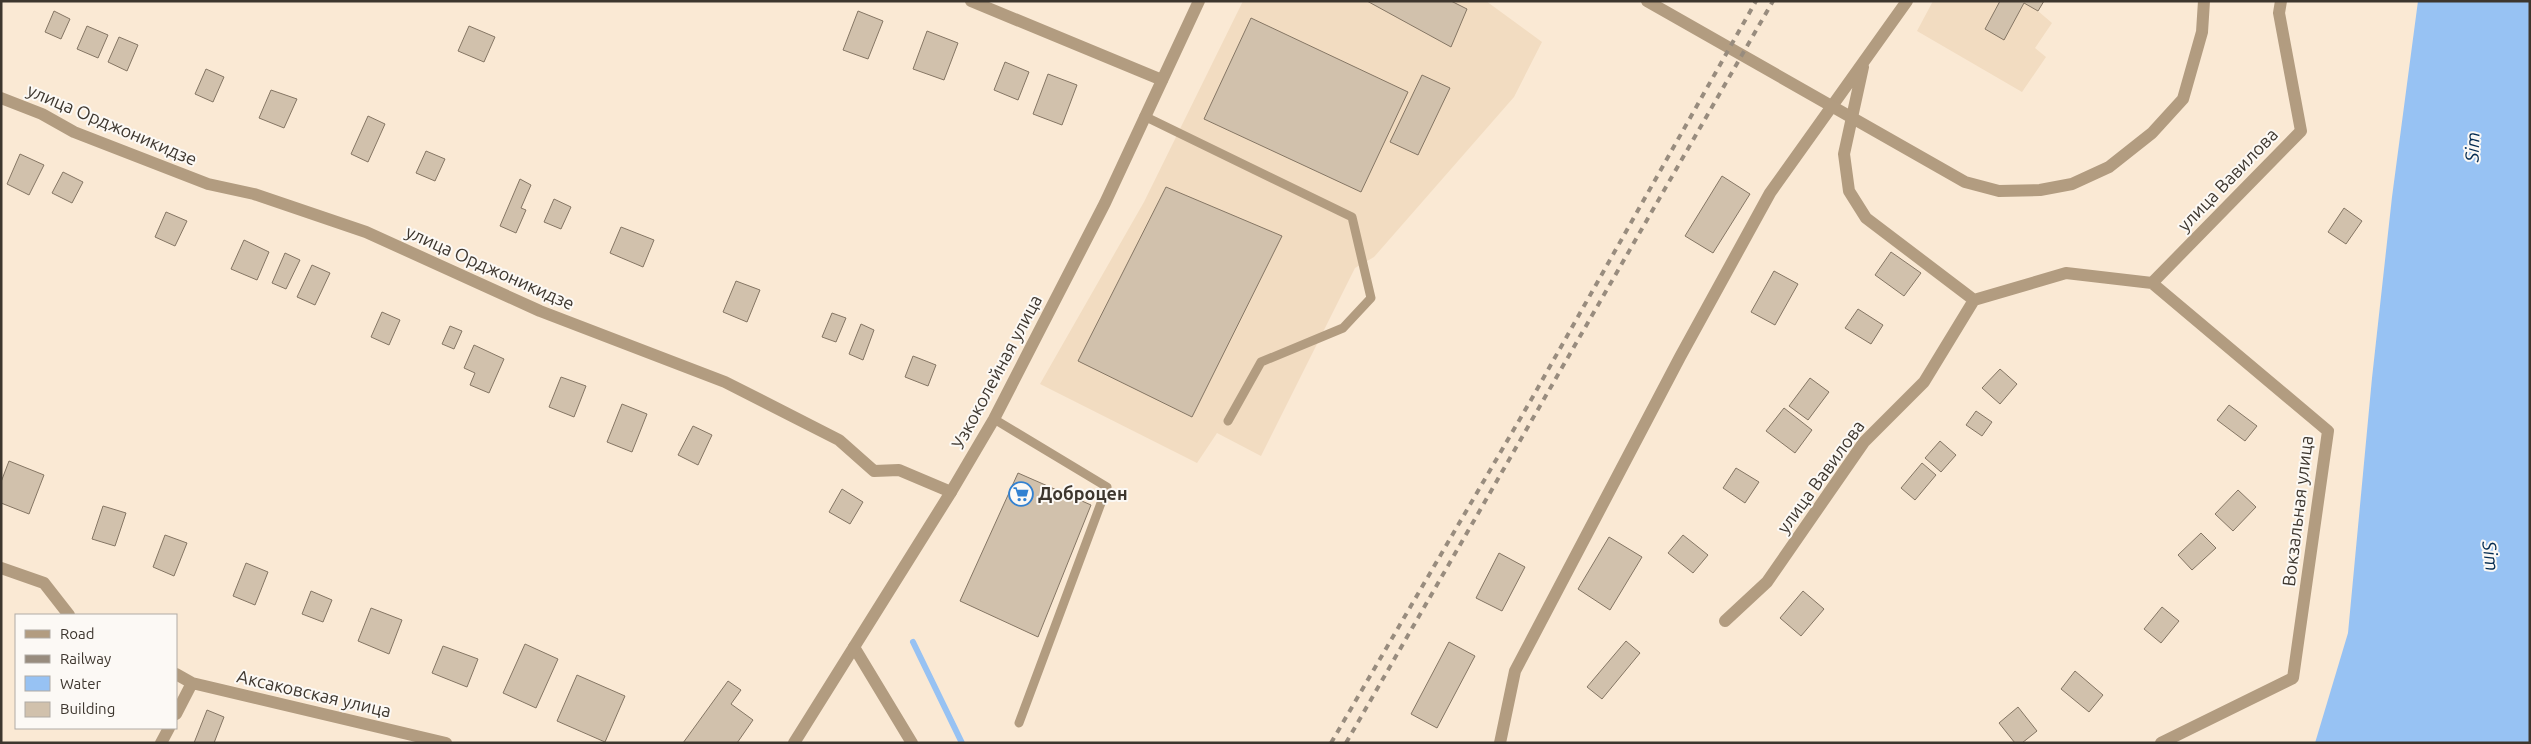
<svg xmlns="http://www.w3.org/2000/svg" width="2531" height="744" font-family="Ubuntu,sans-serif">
<rect width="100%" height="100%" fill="#fae9d4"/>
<!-- built -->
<path fill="#f2dcc1" d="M 1243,1 L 1486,1 L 1542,42 L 1514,97 L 1374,257 L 1355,268 L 1261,456 L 1217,433 L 1197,463 L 1040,384 L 1144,202 Z
M 1933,1 L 2044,1 L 2038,11 L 2052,23 L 2035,48 L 2046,57 L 2022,92 L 1917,31 Z"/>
<!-- water -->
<path fill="#97c2f3" d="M 2418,1 L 2530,1 L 2530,743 L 2315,743 L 2348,633 L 2372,378 L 2392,197 Z"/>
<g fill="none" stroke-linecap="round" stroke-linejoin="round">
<!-- stream -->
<path stroke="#97c2f3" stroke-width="6" d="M 913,642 L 962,743"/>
</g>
<!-- building -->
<path fill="#d1c1ac" stroke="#857664" d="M 1367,1 L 1451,1 L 1467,9 L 1451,47 Z
M 2000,1 L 2044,1 L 2038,11 L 2024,3 L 2004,40 L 1985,29 Z
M 54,11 L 70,19 L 61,39 L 45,32 Z
M 858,11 L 883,21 L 868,59 L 843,50 Z
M 1251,18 L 1408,92 L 1361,192 L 1204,119 Z
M 87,26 L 108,35 L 98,58 L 77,49 Z
M 469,26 L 495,37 L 484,62 L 458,51 Z
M 927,31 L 958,43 L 944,80 L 913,69 Z
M 119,37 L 138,45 L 127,71 L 108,62 Z
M 1005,62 L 1029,72 L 1018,100 L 994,90 Z
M 206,69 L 224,77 L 213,102 L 195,94 Z
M 1048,74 L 1077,85 L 1062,125 L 1033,114 Z
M 1422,75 L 1450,88 L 1418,155 L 1390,142 Z
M 271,90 L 297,99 L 284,128 L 259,118 Z
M 368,116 L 385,124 L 368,162 L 351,154 Z
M 426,151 L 445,159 L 435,181 L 416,173 Z
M 20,154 L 44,165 L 29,195 L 7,184 Z
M 63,172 L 83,182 L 72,203 L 52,193 Z
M 1722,176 L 1750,194 L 1713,253 L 1685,236 Z
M 520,179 L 531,185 L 521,208 L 526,210 L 516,233 L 500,226 Z
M 1166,187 L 1282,236 L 1192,417 L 1078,361 Z
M 554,199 L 571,207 L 561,229 L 544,222 Z
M 2344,208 L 2362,221 L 2346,244 L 2328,232 Z
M 166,212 L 187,221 L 175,246 L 155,237 Z
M 621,227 L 654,240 L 643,267 L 610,253 Z
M 244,240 L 269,252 L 257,280 L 231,269 Z
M 1891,252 L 1921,273 L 1904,296 L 1875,275 Z
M 285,253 L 300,260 L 286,289 L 272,283 Z
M 312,265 L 330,273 L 315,305 L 297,297 Z
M 1774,271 L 1798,284 L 1775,325 L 1751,312 Z
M 736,281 L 760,290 L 747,322 L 723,312 Z
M 1858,309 L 1883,325 L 1871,344 L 1845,328 Z
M 382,312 L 400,320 L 389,345 L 371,337 Z
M 832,313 L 846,318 L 836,342 L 822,337 Z
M 861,324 L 874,330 L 863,360 L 849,354 Z
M 450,326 L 462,331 L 454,349 L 442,344 Z
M 474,345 L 504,359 L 489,393 L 470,385 L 475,373 L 464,368 Z
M 913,356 L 936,365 L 928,386 L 905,377 Z
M 2000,369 L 2017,384 L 2000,404 L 1982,388 Z
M 561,377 L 586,386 L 574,417 L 549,407 Z
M 1810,378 L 1829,392 L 1808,420 L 1789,406 Z
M 622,404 L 647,414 L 632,452 L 607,442 Z
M 2229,405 L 2257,426 L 2245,441 L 2217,420 Z
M 1784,408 L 1812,430 L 1795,453 L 1766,431 Z
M 1976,411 L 1992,422 L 1982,436 L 1966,425 Z
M 693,426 L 712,435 L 698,465 L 678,455 Z
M 1940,441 L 1956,455 L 1941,472 L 1925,458 Z
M 9,461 L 44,475 L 29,514 L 1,503 L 1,482 Z
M 1922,463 L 1936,475 L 1915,500 L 1901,488 Z
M 1736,468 L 1759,482 L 1745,503 L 1723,488 Z
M 1018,473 L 1091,505 L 1038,637 L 960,601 Z
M 842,489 L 863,502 L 850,524 L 829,512 Z
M 2238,490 L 2256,507 L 2233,531 L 2215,514 Z
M 103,506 L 126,513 L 115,546 L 92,539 Z
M 2201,533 L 2216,548 L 2192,570 L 2178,555 Z
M 165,535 L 187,543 L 174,576 L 153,567 Z
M 1683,535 L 1708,555 L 1693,573 L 1668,553 Z
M 1609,537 L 1642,557 L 1610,610 L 1578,589 Z
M 1499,553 L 1525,567 L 1502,611 L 1476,598 Z
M 246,563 L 268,572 L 255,605 L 233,596 Z
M 311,591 L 332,600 L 323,622 L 302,614 Z
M 1803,591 L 1824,609 L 1801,636 L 1780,618 Z
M 2162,607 L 2179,621 L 2161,643 L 2144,629 Z
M 371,608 L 402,620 L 389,654 L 358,641 Z
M 1626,641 L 1640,653 L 1602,699 L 1587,687 Z
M 1449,642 L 1475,656 L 1437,728 L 1411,714 Z
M 525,644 L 558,659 L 536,708 L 503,693 Z
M 443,646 L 478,659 L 467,687 L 432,673 Z
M 2075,671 L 2103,695 L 2089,712 L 2061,689 Z
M 577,675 L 625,696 L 605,742 L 557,721 Z
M 728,681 L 741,690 L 731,704 L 753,720 L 737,743 L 683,743 Z
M 2018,707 L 2037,731 L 2022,743 L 2015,743 L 1999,723 Z
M 207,710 L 224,717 L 214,743 L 194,743 Z"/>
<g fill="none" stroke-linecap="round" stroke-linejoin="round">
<!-- service -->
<path stroke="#b29c80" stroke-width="9" d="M 1144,116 L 1352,217 L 1371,298 L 1343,328 L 1261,362 L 1228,421
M 994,419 L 1107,487 L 1019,723"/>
<!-- minor -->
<path stroke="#b29c80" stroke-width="12" d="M 971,1 L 1162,80
M 1863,67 L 1844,154 L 1849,191 L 1866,218 L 1974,300 L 2066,273 L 2152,283
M 1,98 L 42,114 L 74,132 L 208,184 L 254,194 L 366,232 L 540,311 L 725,382 L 839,440 L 874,471 L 899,470 L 951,492
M 2152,283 L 2328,431 L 2293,678 L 2161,743
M 2152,283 L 2301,131 L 2279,13 L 2281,1
M 1,568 L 44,583 L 69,615
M 1725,621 L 1767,582 L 1864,442 L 1924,382 L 1974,300
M 854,647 L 912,743
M 176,674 L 192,683 L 446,743
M 176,714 L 192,683
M 161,743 L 169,728
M 1500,743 L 1515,671 L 1680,357 L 1770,193 L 1907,1"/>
<!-- tertiary -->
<path stroke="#b29c80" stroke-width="12" d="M 1647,1 L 1965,182 L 1999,191 L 2040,190 L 2072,184 L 2109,167 L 2152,133 L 2183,99 L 2202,32 L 2204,1
M 794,743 L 951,492 L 994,419 L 1105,203 L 1199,1"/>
<!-- rail -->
<path stroke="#988c7e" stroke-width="4" stroke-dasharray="6 6" stroke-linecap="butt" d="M 1331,743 L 1531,400 L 1756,1
M 1346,743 L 1773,1"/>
</g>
<!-- icons -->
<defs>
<g id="supermarket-ring" transform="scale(1.25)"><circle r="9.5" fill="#fcf9f5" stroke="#3281d1" stroke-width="1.5"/><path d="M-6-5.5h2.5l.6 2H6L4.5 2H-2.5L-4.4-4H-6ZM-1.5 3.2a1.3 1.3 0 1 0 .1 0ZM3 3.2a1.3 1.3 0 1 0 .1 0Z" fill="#3281d1"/></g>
</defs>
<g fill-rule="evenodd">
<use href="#supermarket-ring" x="1021" y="494"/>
</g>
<g text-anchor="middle" stroke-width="4" stroke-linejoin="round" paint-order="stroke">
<!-- street labels -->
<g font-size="18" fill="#3d362e" stroke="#fcf9f5">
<text transform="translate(112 125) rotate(23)" y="6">улица Орджоникидзе</text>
<text transform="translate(2228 180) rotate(-46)" y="6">улица Вавилова</text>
<text transform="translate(490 268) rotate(24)" y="6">улица Орджоникидзе</text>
<text transform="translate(997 372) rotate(-62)" y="6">Узкоколейная улица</text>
<text transform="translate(1821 477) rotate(-54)" y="6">улица Вавилова</text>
<text transform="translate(2298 511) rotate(-83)" y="6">Вокзальная улица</text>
<text transform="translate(314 694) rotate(13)" y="6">Аксаковская улица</text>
</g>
<!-- poi labels -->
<g font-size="18" font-weight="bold" fill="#3d362e" stroke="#fcf9f5" text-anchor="start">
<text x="1038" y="500">Доброцен</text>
</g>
<!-- water labels -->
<g font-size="19" font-style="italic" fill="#022a50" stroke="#fcf9f5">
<text transform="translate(2472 147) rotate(-88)" y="7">Sim</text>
<text transform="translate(2491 556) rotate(83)" y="7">Sim</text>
</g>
</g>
<!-- border -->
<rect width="2531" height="744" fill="none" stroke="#3d362e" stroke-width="5"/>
<!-- legend -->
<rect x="15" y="614" width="162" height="115" fill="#fcf9f5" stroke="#b0aba5"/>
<rect x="25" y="630" width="25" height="8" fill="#b29c80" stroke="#b0aba5"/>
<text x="60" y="639" font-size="15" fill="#3d362e">Road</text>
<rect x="25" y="655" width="25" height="8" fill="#988c7e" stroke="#b0aba5"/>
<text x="60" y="664" font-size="15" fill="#3d362e">Railway</text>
<rect x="25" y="676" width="25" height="15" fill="#97c2f3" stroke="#b0aba5"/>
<text x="60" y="689" font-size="15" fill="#3d362e">Water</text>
<rect x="25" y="702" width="25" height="15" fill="#d1c1ac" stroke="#b0aba5"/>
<text x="60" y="714" font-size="15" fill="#3d362e">Building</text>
</svg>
